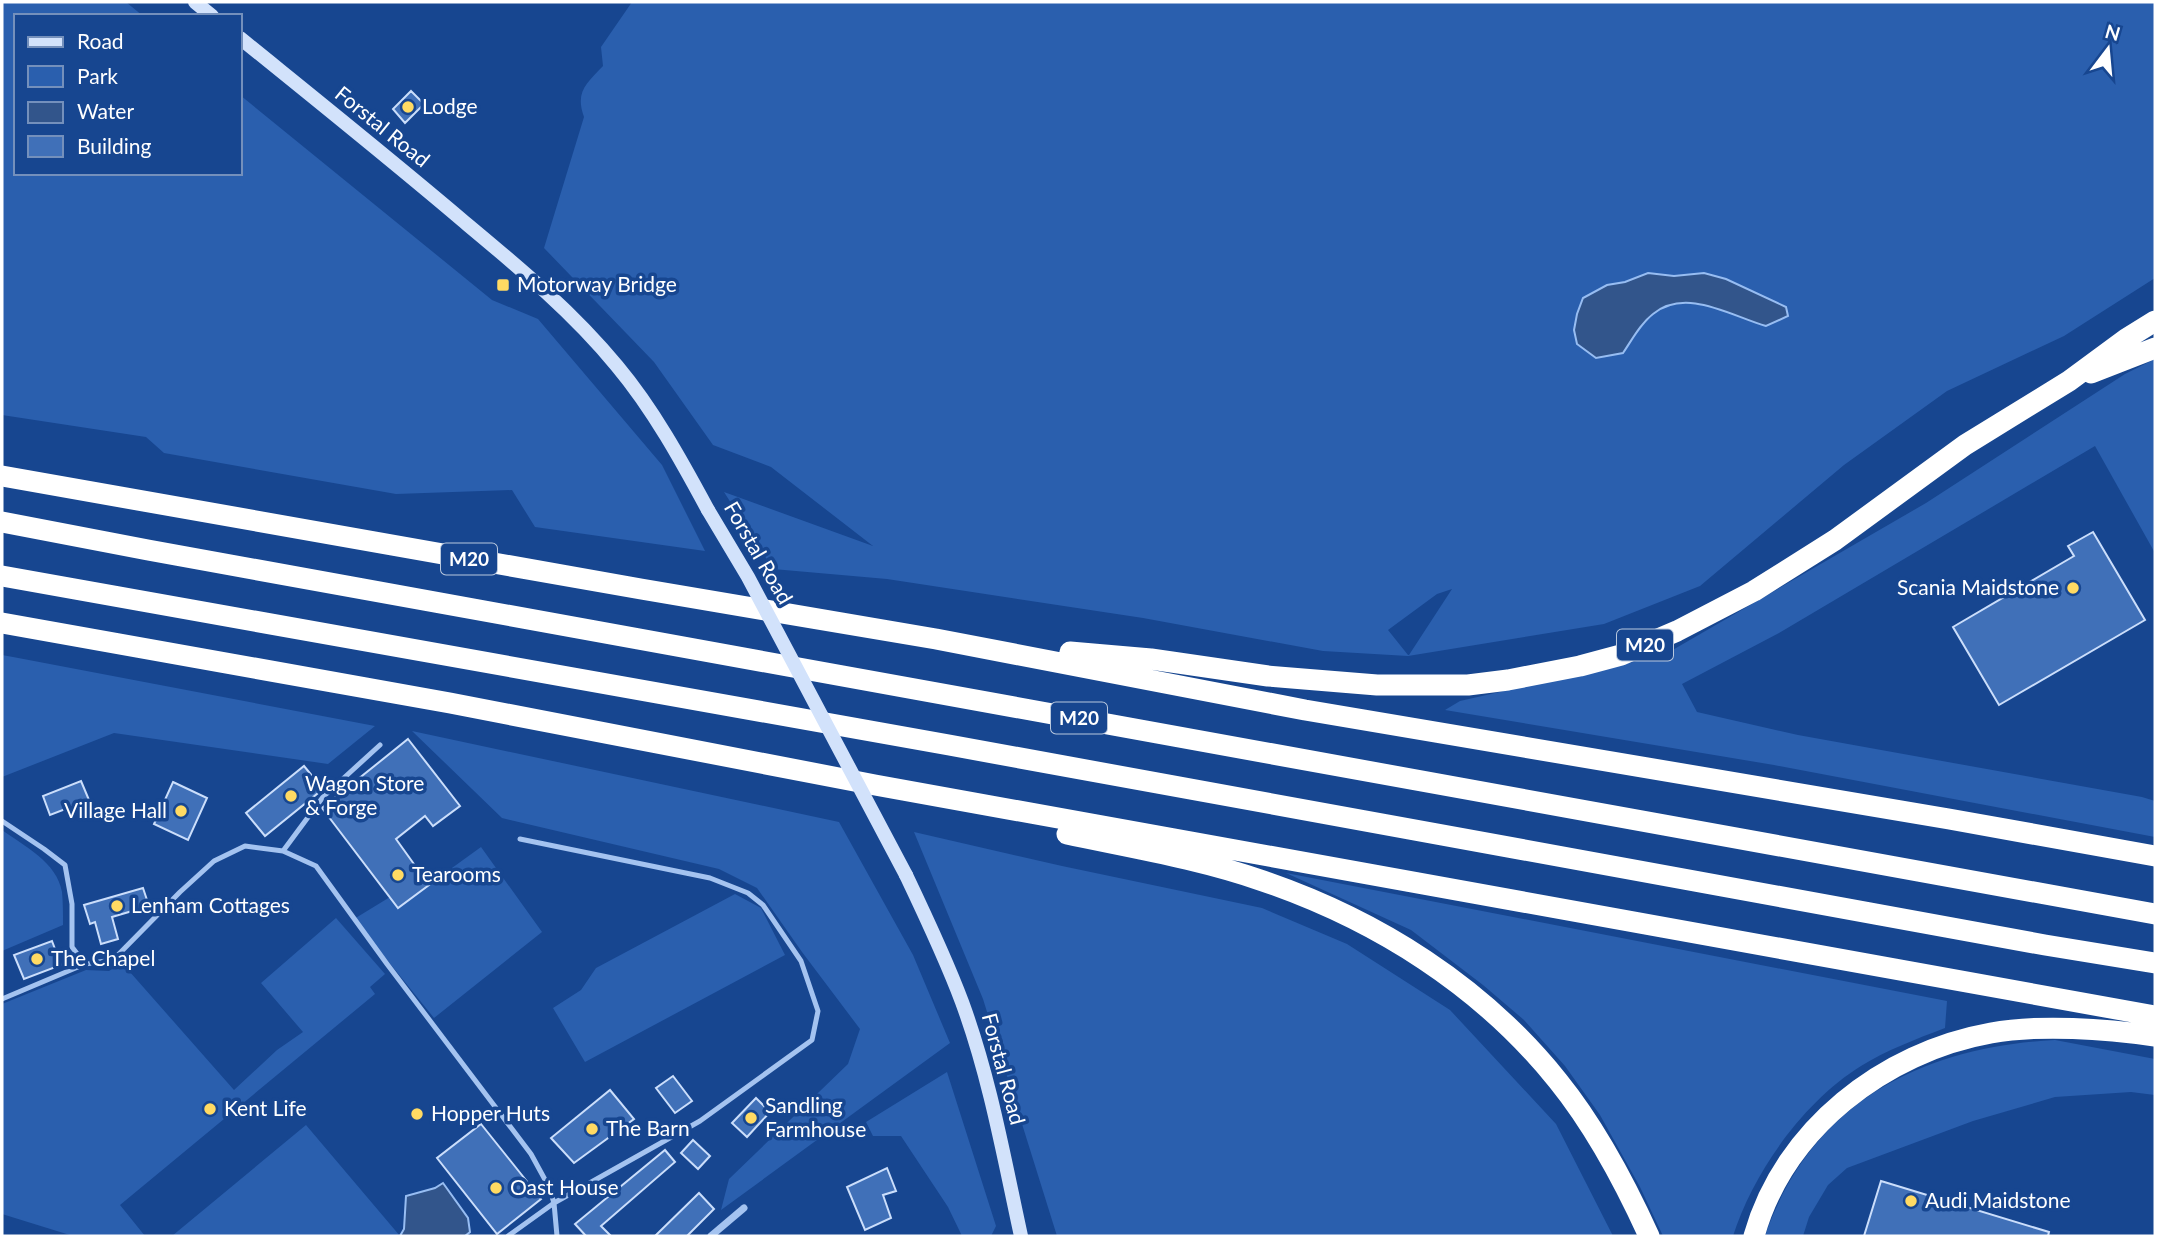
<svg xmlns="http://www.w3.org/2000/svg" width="2157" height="1238" font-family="Lato,sans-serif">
<rect width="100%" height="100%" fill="#174690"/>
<!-- green -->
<path fill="#2a5fae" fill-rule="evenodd" d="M 2,2 L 126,2 L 143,16 L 16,16 L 16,173 L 240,173 L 240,95 L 492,300 L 538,319 L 662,465 L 705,551 L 535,527 L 512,490 L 396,494 L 164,453 L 146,437 L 2,415 Z
M 632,2 L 2155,2 L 2155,278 L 2064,336 L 1947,391 L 1844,465 L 1700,586 L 1604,624 L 1408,656 L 1323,651 L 1143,618 L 887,579 L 773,569 L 724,492 L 873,546 L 771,467 L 713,445 L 654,362 L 544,248 L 584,117 C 575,92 586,84 603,66 L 601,47 ZM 1452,589 L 1409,655 L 1408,655 L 1388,630 L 1437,594 Z
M 2155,359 L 2155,553 L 2095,446 L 1779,633 L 1682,684 L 1697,712 L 1798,735 L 2142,797 L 2155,801 L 2155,837 L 1774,765 L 1445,710 L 1460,701 L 1664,655 L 1926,503 L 2125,374 Z
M 2,655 L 13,657 L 375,726 L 328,764 L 114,733 L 2,777 Z
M 412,731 L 839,822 L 913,955 L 950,1043 L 721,1210 L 729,1179 L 848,1064 L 860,1029 L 802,952 L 757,888 L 719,869 L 502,818 Z
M 2,830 C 24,846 57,862 62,892 C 63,903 63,914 63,925 L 2,951 Z
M 914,832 L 1062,866 L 1262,908 L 1347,944 L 1450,1010 L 1556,1124 L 1613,1236 L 1057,1236 L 983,999 Z
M 481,847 L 542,932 L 434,1018 L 354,919 L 390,897 L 398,907 Z
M 1286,873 L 1947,1001 L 1945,1028 C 1916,1039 1887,1050 1861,1066 C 1803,1102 1753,1173 1733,1236 L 1663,1236 L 1640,1187 L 1600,1115 L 1565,1066 L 1524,1020 L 1483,985 L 1411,930 Z
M 735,894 L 761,908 L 785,955 L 585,1062 L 553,1008 L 581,990 L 596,968 Z
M 336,918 L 385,974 L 370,987 L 375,994 L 120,1205 L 145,1236 L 73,1236 L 2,1214 L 2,1004 L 86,970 L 109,971 L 122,963 L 234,1090 L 277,1050 L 303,1032 L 261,983 Z
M 2055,1040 L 2155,1059 L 2155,1095 L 2131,1092 L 2055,1097 L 1973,1121 L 1847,1168 L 1828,1185 L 1809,1217 L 1803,1236 L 1765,1236 C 1811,1103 1921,1047 2055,1040 Z
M 947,1072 L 996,1226 L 991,1236 L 962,1236 L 948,1207 L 901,1136 L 873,1136 L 866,1122 Z
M 306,1125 L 400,1236 L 172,1236 Z"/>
<!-- water -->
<path fill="#32558b" stroke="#97bdf2" stroke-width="2" d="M 1648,273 L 1674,276 L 1704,273 L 1726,279 L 1786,307 L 1788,316 L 1766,326 C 1731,316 1686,287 1653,314 C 1640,324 1632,340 1623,353 L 1596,358 L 1577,344 L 1574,330 L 1577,314 L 1583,298 L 1607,285 L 1625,282 Z
M 443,1183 L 468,1218 L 470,1232 L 465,1236 L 400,1236 L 404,1229 L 406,1196 L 435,1188 Z"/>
<!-- building -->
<path fill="#4070b8" stroke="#cbdefb" stroke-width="2" d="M 411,91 L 424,104 L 405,123 L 393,109 Z
M 2093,532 L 2145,620 L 1999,705 L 1953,627 L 2074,556 L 2068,546 Z
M 408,739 L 460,806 L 433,826 L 425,816 L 396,839 L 429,885 L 398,908 L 322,808 Z
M 304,766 L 323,789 L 265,836 L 246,813 Z
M 81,781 L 89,800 L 50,815 L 43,796 Z
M 173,782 L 207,798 L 188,840 L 154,824 Z
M 143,888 L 149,906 L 112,917 L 118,939 L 101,944 L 95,922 L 90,924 L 84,905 Z
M 52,941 L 61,965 L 24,979 L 14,955 Z
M 673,1076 L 692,1101 L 675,1113 L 656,1088 Z
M 610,1090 L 634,1119 L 574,1163 L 551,1138 Z
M 756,1098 L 770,1112 L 747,1137 L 732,1123 Z
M 481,1124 L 541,1199 L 497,1234 L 437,1158 Z
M 693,1140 L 710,1156 L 698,1169 L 681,1153 Z
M 665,1150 L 675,1162 L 601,1226 L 611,1236 L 586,1236 L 575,1224 Z
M 887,1168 L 896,1191 L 883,1195 L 891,1218 L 865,1230 L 847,1187 Z
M 1881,1181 L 2049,1232 L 2048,1236 L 1864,1236 Z
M 699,1193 L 714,1209 L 687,1236 L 655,1236 Z"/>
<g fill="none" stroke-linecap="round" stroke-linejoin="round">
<!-- lane -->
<path stroke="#a4c3f0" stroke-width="5" d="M 2,821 L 44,849 L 65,865 L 72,904 L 72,947 L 85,964 L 113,960 L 180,892 L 214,861 L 245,846 L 283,851 L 316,866 L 387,964 L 531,1154 L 549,1187 L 554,1203 L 508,1236
M 520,839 L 710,878 L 748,893 L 763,905 L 801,961 L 818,1011 L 812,1040 L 700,1121 L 554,1203 L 557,1236
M 283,851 L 323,797 L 380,745
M 2,999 L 85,964"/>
<!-- street -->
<path stroke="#a4c3f0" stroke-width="7" d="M 711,1236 L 744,1208"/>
<!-- secondary -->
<path stroke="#d2e2fb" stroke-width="14" d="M 195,2 L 212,16
M 240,38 C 314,98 389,158 462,220 C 516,265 572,311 617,366 C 653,409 681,460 708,510
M 906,875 C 926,917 946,959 962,1002 C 990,1078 1004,1158 1021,1236"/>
<!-- highway -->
<path stroke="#fff" stroke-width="21" d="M 2091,373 L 2155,348
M 2,476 L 641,589 L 936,639 L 1305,710 L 1949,819 L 2155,856
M 2,522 L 148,550 L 2155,914
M 2,576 L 949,745 L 2045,945 L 2155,963
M 2,623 L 450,703 L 875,785 L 2155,1016
M 1070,652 L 1151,659 L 1268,676 L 1377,685 L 1468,685 L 1508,680 L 1580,666 L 1621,655 L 1677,631 L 1754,591 L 1835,540 L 1965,445 L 2069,381 L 2126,339 L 2155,321
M 1067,834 C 1133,848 1200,859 1263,881 C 1377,920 1482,986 1558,1081 C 1596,1128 1624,1181 1649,1236
M 1754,1236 C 1784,1129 1884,1052 1991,1033 C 2040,1024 2106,1029 2155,1036"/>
<!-- secondary-bridge -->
<path stroke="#d2e2fb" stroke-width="14" d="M 708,510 L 748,577 L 906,875"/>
</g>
<!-- markers -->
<g fill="#ffda63" stroke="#174690" stroke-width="2.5">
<circle cx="408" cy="107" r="7"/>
<rect x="496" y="278" width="14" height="14" rx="3.5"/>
<circle cx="2073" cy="588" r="7"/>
<circle cx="291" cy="796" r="7"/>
<circle cx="181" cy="811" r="7"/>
<circle cx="398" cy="875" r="7"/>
<circle cx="117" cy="906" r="7"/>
<circle cx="37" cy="959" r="7"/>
<circle cx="210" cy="1109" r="7"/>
<circle cx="417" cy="1114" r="7"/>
<circle cx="751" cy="1118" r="7"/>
<circle cx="592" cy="1129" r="7"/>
<circle cx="496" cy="1188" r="7"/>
<circle cx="1911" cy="1201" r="7"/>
</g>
<g text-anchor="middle" stroke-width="7" stroke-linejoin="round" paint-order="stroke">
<!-- shield labels -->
<g fill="#174690" stroke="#b9c8de" stroke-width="2">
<rect x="441" y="543.5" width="56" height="31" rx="5"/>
<rect x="1617" y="629.5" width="56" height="31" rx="5"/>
<rect x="1051" y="702.5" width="56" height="31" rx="5"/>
</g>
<g font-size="19" font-weight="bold" fill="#fff">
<text x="469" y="566">M20</text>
<text x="1645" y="652">M20</text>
<text x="1079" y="725">M20</text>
</g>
<!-- poi labels -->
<g font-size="21" fill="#fff" stroke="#174690" text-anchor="start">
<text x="422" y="114">Lodge</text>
<text x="517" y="292">Motorway Bridge</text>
<text x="2059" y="595" text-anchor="end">Scania Maidstone</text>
<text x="305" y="791">Wagon Store<tspan x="305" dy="24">&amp; Forge</tspan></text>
<text x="167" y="818" text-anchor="end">Village Hall</text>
<text x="412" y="882">Tearooms</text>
<text x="131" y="913">Lenham Cottages</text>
<text x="51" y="966">The Chapel</text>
<text x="765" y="1113">Sandling<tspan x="765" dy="24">Farmhouse</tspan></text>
<text x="224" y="1116">Kent Life</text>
<text x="431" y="1121">Hopper Huts</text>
<text x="606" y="1136">The Barn</text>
<text x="510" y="1195">Oast House</text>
<text x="1925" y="1208">Audi Maidstone</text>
</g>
<!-- street labels -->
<g font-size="21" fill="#fff" stroke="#174690">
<text transform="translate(382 127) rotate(39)" y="7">Forstal Road</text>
<text transform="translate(758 553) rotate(60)" y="7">Forstal Road</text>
<text transform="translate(1003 1069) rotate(75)" y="7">Forstal Road</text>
</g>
</g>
<!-- border -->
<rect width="2157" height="1238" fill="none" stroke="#ffffff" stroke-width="7"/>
<!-- legend -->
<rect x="14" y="14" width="228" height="161" fill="#174690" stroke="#7490bc" stroke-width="2"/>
<rect x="28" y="37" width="35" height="10" fill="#d2e2fb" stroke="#7490bc" stroke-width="2"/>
<text x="77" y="49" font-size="21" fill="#ffffff">Road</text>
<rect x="28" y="66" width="35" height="21" fill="#2a5fae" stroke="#7490bc" stroke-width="2"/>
<text x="77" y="84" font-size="21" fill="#ffffff">Park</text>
<rect x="28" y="102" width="35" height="21" fill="#32558b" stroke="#7490bc" stroke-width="2"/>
<text x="77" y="119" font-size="21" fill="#ffffff">Water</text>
<rect x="28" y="136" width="35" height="21" fill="#4070b8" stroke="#7490bc" stroke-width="2"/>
<text x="77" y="154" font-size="21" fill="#ffffff">Building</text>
<!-- north arrow -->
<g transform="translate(2108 49) rotate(16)" stroke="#174690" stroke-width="5" paint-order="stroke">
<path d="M0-5L12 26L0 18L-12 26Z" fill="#ffffff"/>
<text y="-10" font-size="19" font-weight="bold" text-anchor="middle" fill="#ffffff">N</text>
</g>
</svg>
